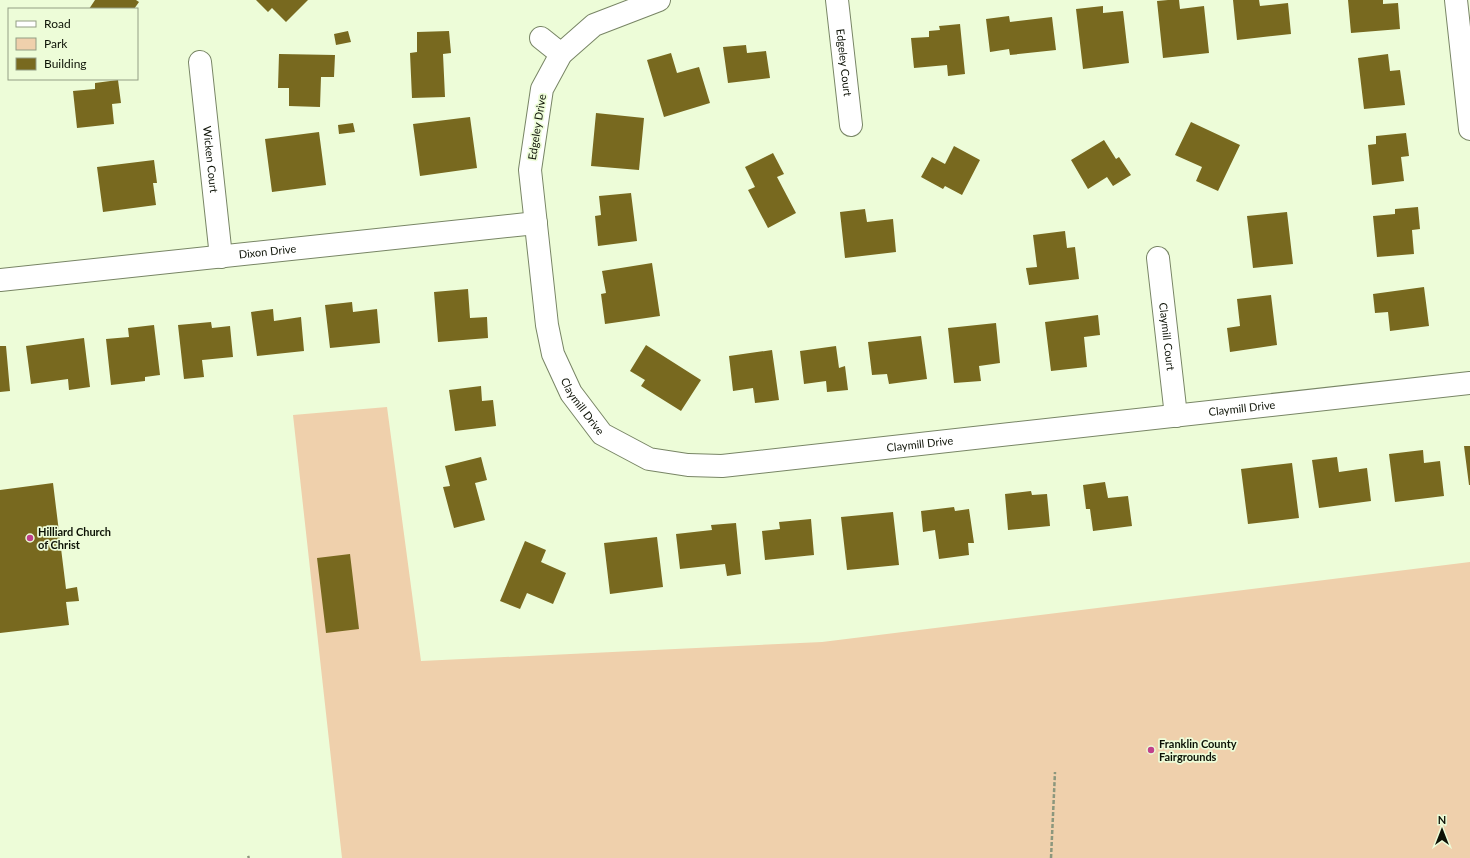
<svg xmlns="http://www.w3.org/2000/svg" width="1470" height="858" font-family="Lato,sans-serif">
<rect width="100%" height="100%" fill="#edfcd8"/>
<!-- green -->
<path fill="#efd0ac" d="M 387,407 L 421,661 L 822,642 L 1470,562 L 1470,858 L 342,858 L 293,415 Z"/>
<!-- building -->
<path fill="#78691f" d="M 95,0 L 136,0 L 139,2 L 134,9 L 89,9 Z
M 256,0 L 308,0 L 286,22 L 272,8 L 268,12 Z
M 1168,0 L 1179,0 L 1180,9 L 1204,6 L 1209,53 L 1163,58 L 1157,1 Z
M 1233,0 L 1259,0 L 1260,6 L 1288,3 L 1291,34 L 1237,40 Z
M 1348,0 L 1383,0 L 1383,4 L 1398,3 L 1400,29 L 1351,33 Z
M 1103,6 L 1103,13 L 1123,11 L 1129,63 L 1083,69 L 1076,9 Z
M 1009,16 L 1010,22 L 1052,17 L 1056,50 L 1010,55 L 1009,49 L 990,52 L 986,19 Z
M 960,24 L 965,74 L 948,76 L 947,65 L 914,68 L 911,38 L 929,37 L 929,31 L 940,30 L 939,26 Z
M 348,31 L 351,42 L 336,45 L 334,34 Z
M 449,31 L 451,53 L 443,54 L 445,97 L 412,98 L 410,53 L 417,52 L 417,32 Z
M 746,45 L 747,53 L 766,51 L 770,78 L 728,83 L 723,47 Z
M 671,53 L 677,73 L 699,67 L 710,103 L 664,117 L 647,60 Z
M 279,54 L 335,55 L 334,77 L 321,77 L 320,107 L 289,106 L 289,88 L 278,88 Z
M 1388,54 L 1390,71 L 1400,70 L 1405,105 L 1364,109 L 1358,58 Z
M 118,80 L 121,103 L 112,104 L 114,124 L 77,128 L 73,91 L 95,89 L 95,83 Z
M 596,113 L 644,118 L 639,170 L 591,166 Z
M 470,117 L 477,168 L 420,176 L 413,124 Z
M 1191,122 L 1240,145 L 1218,191 L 1196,181 L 1202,167 L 1175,155 Z
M 353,123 L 355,132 L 339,134 L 338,125 Z
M 319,132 L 326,185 L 272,192 L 265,139 Z
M 1406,133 L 1409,156 L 1401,157 L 1404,181 L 1372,185 L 1368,145 L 1376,144 L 1376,136 Z
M 1104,140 L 1116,159 L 1119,157 L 1131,175 L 1113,186 L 1107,177 L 1088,189 L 1071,160 Z
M 954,146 L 980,160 L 962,195 L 945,186 L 943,189 L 921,177 L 932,157 L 945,164 Z
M 773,153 L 784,174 L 777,177 L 796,213 L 768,228 L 748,190 L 755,187 L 745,167 Z
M 154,160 L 157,183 L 153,183 L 156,205 L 103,212 L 97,167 Z
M 631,193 L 637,241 L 598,246 L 595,216 L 601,215 L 599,196 Z
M 1418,207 L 1420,229 L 1412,230 L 1414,254 L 1377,257 L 1373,216 L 1395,214 L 1395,209 Z
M 865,209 L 867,222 L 893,219 L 896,252 L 845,258 L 840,212 Z
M 1287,212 L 1293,264 L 1253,268 L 1247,216 Z
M 1065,231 L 1067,248 L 1075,247 L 1079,279 L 1029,285 L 1026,268 L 1037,267 L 1033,235 Z
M 652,263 L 660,316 L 605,324 L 601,294 L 606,293 L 602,271 Z
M 1424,287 L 1429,326 L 1390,331 L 1388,312 L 1375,313 L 1373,294 Z
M 468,289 L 470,318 L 487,317 L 488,338 L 438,342 L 434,292 Z
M 1271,295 L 1277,345 L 1230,352 L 1227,328 L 1240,326 L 1237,299 Z
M 352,302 L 353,312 L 377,309 L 380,343 L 330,348 L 325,305 Z
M 273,309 L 274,321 L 301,317 L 304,351 L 257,356 L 251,312 Z
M 1098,315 L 1100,335 L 1084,337 L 1087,367 L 1051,371 L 1045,322 Z
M 211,322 L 212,328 L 230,326 L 233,357 L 202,360 L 204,377 L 184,379 L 178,325 Z
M 996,323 L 1000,363 L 979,366 L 981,381 L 954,383 L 948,328 Z
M 154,325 L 160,375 L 145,377 L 145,381 L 111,385 L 106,339 L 129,337 L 128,328 Z
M 921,336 L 927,379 L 889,384 L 887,374 L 872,375 L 868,342 Z
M 84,338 L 90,387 L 69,390 L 68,379 L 31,384 L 26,346 Z
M 646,345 L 701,380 L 681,411 L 641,386 L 645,380 L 630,371 Z
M 0,346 L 6,346 L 10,391 L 0,392 Z
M 836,346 L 839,368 L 845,366 L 848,390 L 827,392 L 826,381 L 804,384 L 800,351 Z
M 772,350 L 779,400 L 755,403 L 753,388 L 733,391 L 729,356 Z
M 481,386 L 482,401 L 493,400 L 496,426 L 455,431 L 449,390 Z
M 1464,446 L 1470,446 L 1470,485 L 1469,485 Z
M 1423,450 L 1424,463 L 1440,461 L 1444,496 L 1395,502 L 1389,454 Z
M 481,457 L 487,480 L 475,483 L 485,520 L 454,528 L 443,487 L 450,486 L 445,466 Z
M 1337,457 L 1339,472 L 1367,468 L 1371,501 L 1319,508 L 1312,460 Z
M 1292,463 L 1299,518 L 1248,524 L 1241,469 Z
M 1105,482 L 1108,498 L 1128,496 L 1132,526 L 1093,531 L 1090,509 L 1086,509 L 1083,485 Z
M 53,483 L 66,589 L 77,587 L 79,601 L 66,602 L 69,625 L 0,633 L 0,490 Z
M 1031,491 L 1032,495 L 1047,494 L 1050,526 L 1008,530 L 1005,494 Z
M 954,507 L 955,511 L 969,509 L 974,543 L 968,543 L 969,555 L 939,559 L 935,530 L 923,532 L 921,511 Z
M 893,512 L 899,565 L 847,570 L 841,517 Z
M 811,519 L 814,555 L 765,560 L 762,531 L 780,529 L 779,522 Z
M 736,523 L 741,574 L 727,576 L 725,564 L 680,569 L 676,534 L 712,530 L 711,525 Z
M 657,537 L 663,587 L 610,594 L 604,543 Z
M 525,541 L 546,550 L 541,562 L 566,573 L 553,604 L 527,593 L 520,609 L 500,601 Z
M 350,554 L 359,629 L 326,633 L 317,558 Z"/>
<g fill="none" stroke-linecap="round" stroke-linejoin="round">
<!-- street casing -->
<g stroke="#788565" stroke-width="24">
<g id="street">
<path id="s1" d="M 659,0 L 594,25 L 561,54 L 542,89 L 530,170 L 547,325 L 553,354 L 571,393 L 602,434 L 649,459 L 688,465 L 722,466 L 1470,383"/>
<path id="s2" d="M 837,0 L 851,125"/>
<path d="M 1456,0 L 1470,129"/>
<path d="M 541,38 L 561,54"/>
<path id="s3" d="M 200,62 L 221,257"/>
<path id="s4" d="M 1158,258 L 1176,416"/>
<path id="s5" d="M 0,280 L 536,223"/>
</g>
</g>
<!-- path -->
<path stroke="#8c977d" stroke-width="2.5" stroke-dasharray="4 2" stroke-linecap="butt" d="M 248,856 L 249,858
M 1051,858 L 1055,772"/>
<!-- street -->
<use href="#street" stroke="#fff" stroke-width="22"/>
</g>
<!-- markers -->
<g fill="#c0408c" stroke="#edfcd8" stroke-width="1.5">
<circle cx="30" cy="538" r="4"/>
<circle cx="1151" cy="750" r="4"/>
</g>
<g text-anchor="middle" stroke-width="3.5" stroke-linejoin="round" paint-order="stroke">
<!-- street labels -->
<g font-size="11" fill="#0d1206" stroke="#edfcd8">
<text dy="4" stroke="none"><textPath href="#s2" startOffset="63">Edgeley Court</textPath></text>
<text transform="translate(537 127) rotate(-81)" y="4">Edgeley Drive</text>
<text dy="4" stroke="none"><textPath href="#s3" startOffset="98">Wicken Court</textPath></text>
<text dy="4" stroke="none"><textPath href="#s5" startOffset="269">Dixon Drive</textPath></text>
<text dy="4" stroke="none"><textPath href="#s4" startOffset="79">Claymill Court</textPath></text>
<text dy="4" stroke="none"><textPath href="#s1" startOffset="481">Claymill Drive</textPath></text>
<text dy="4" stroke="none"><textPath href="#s1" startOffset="1165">Claymill Drive</textPath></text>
<text dy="4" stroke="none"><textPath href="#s1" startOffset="841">Claymill Drive</textPath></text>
</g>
<!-- poi labels -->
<g font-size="11" font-weight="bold" fill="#0d1206" stroke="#edfcd8" text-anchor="start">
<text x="38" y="536">Hilliard Church<tspan x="38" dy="13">of Christ</tspan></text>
<text x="1159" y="748">Franklin County<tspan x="1159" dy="13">Fairgrounds</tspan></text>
</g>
</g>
<!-- legend -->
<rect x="8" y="8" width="130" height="72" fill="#edfcd8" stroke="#939e84"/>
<rect x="16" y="21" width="20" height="6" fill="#ffffff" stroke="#939e84"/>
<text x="44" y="28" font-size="12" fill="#0d1206">Road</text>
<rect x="16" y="38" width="20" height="12" fill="#efd0ac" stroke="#939e84"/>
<text x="44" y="48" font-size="12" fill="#0d1206">Park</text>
<rect x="16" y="58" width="20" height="12" fill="#78691f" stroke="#939e84"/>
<text x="44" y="68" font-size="12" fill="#0d1206">Building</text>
<!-- north arrow -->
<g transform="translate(1442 830)" stroke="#edfcd8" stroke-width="3" paint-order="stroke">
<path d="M0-3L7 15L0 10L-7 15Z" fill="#0d1206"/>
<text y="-6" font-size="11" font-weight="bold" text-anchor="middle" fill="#0d1206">N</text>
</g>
</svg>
